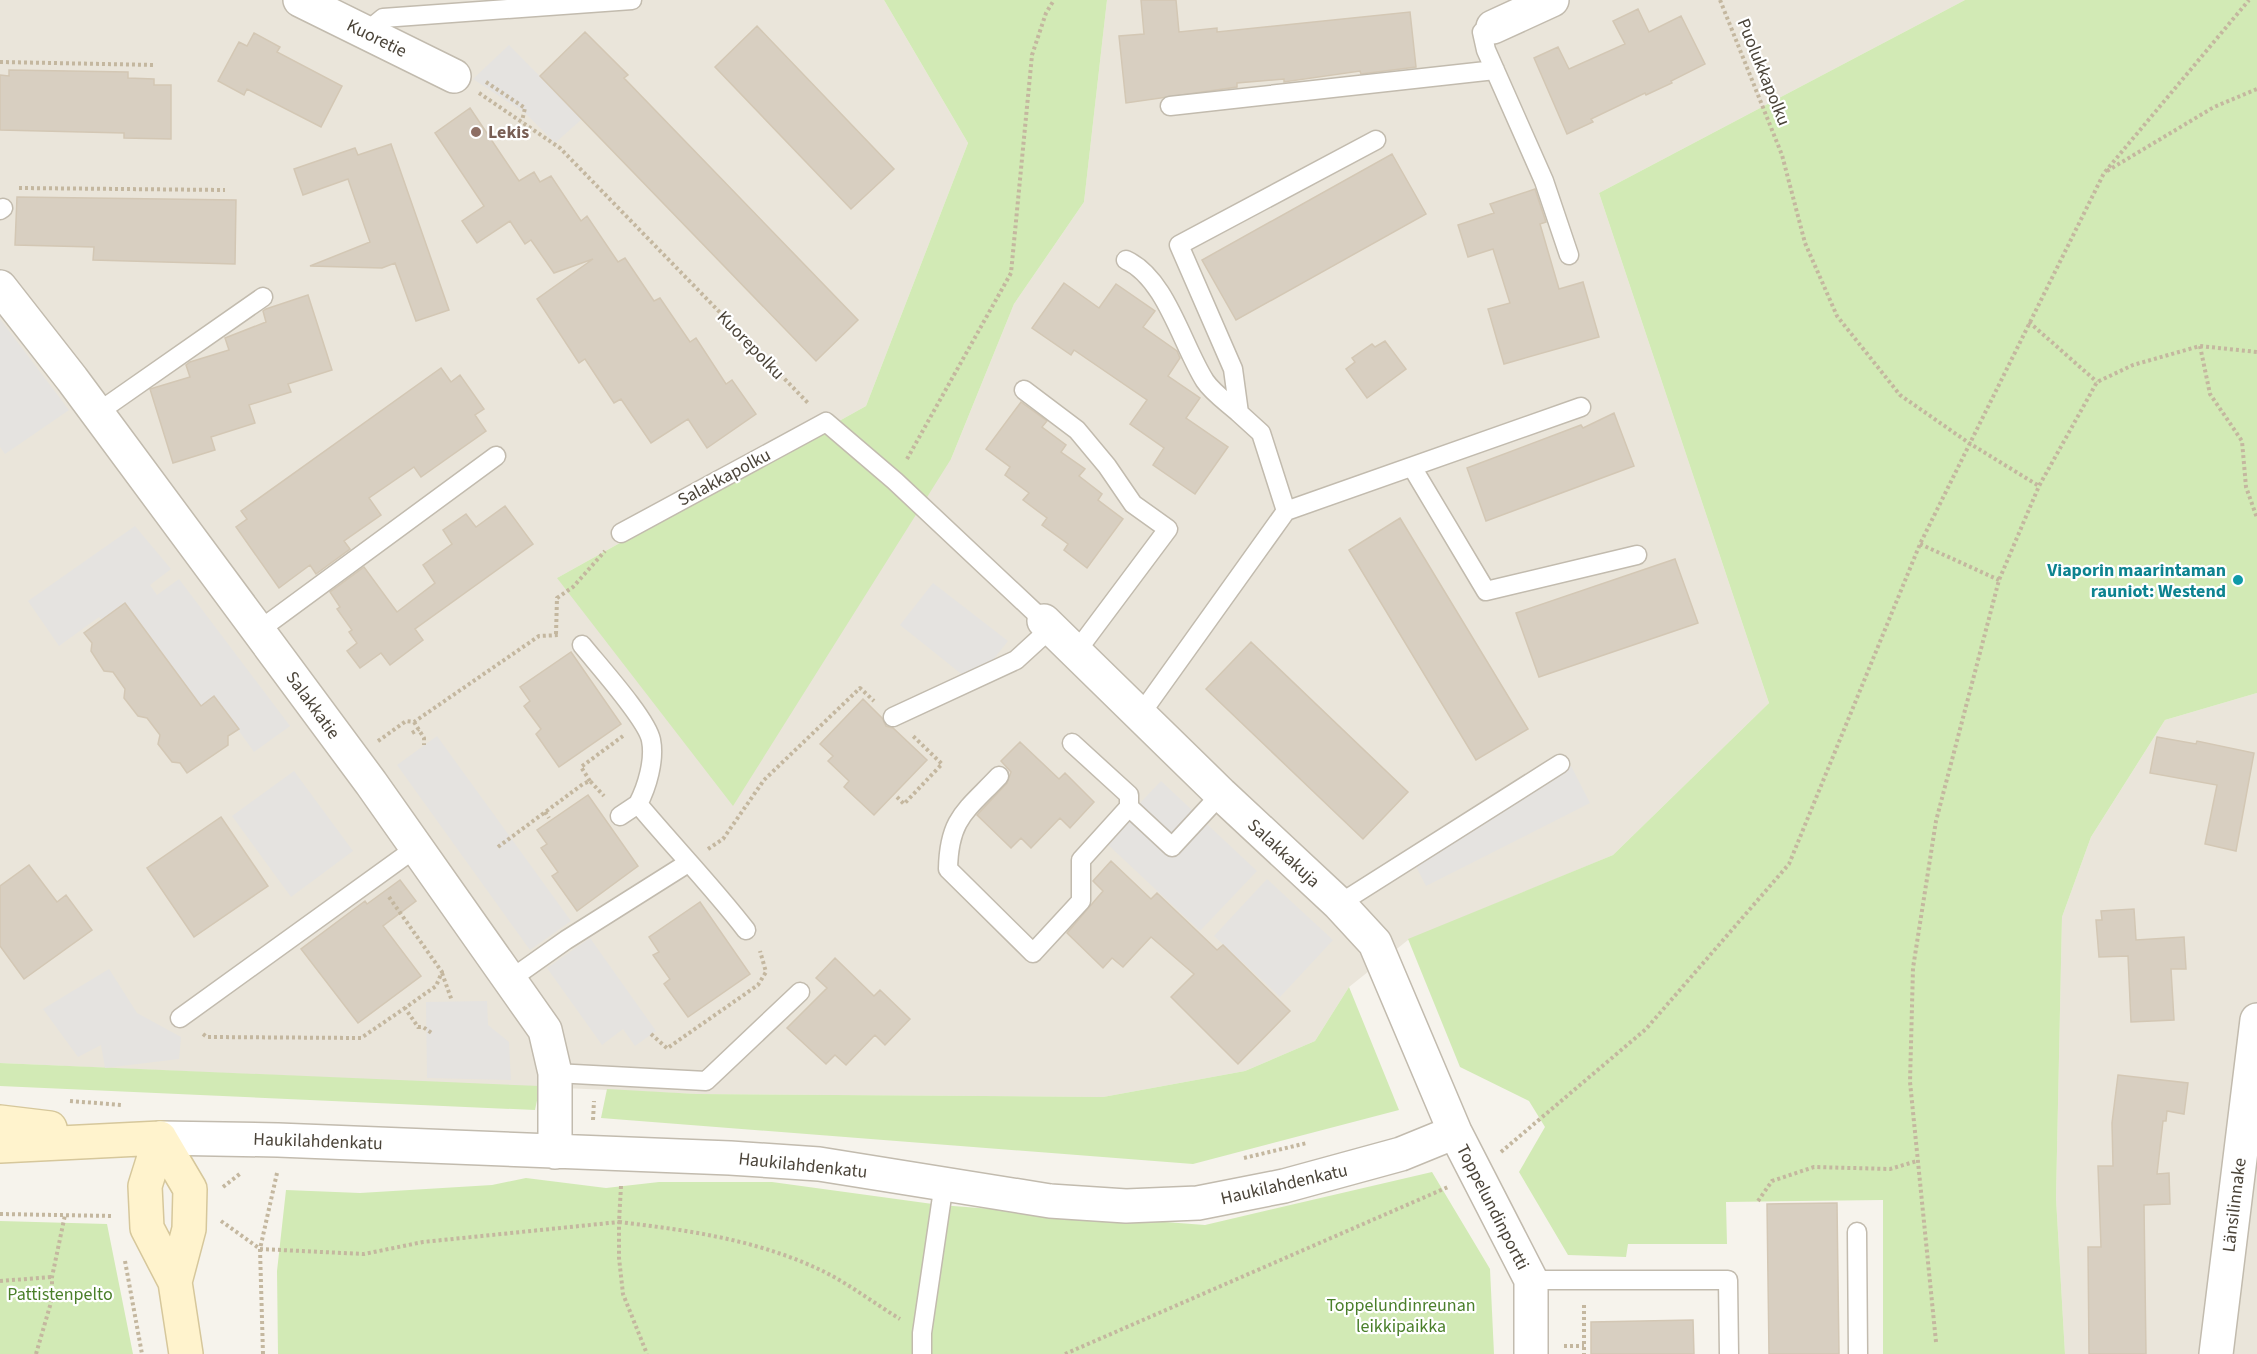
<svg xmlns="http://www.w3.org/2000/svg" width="2257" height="1354" font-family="'Source Sans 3',sans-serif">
<rect width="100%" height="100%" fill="#f6f3ec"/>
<!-- residential -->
<path fill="#eae5da" d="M 0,0 L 884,0 L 968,143 L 866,406 L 557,578 L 951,459 L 1014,304 L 1084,202 L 1107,0 L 1965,0 L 1599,193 L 1769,703 L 1613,855 L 1408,940 L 1349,987 L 1315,1041 L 1245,1071 L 1103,1097 L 697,1094 L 0,1063 Z
M 2257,693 L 2257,1354 L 2065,1354 L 2056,1198 L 2062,917 L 2091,837 L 2165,720 Z"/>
<!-- green -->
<path fill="#d2eab5" d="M 884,0 L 1107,0 L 1084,202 L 1014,304 L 951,459 L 733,806 L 557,578 L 866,406 L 968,143 Z
M 1965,0 L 2257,0 L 2257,693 L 2165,720 L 2091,837 L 2062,917 L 2056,1198 L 2065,1354 L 1883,1354 L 1883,1200 L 1726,1202 L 1727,1244 L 1628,1244 L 1626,1257 L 1568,1255 L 1519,1172 L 1545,1127 L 1529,1101 L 1460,1067 L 1408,939 L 1613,855 L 1769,703 L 1599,193 Z
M 1349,987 L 1399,1110 L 1193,1164 L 601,1118 L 607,1089 L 697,1094 L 1103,1097 L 1245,1071 L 1315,1041 Z
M 0,1063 L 540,1086 L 535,1110 L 0,1086 Z
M 1432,1172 L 1490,1269 L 1494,1354 L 278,1354 L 277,1271 L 286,1190 L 360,1193 L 492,1185 L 526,1178 L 606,1188 L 659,1182 L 772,1182 L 940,1205 L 1205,1225 Z
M 0,1221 L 107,1224 L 133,1354 L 0,1354 Z"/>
<!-- parking -->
<path fill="#e5e3e0" d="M 509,45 L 582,119 L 555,143 L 525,113 L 473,79 Z
M 0,319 L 69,410 L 5,454 L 0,447 Z
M 135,526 L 171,569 L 150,585 L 157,595 L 179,579 L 290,726 L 254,752 L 214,696 L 201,706 L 125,603 L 102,620 L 99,617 L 59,646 L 28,601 Z
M 933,583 L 1008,641 L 974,684 L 900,625 Z
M 437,736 L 571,921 L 530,950 L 397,765 Z
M 1571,766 L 1590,803 L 1426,886 L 1407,849 Z
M 294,771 L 353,851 L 291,897 L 232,816 Z
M 1161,781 L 1257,871 L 1200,931 L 1104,841 Z
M 1267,879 L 1333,940 L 1280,997 L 1214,936 Z
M 590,938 L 656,1031 L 635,1046 L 623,1029 L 602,1045 L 547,968 Z
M 109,969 L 137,1013 L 181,1037 L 179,1059 L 105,1068 L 101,1045 L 78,1057 L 43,1009 Z
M 487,1001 L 488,1025 L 509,1042 L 511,1080 L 427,1078 L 426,1002 Z"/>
<!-- building -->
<path fill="#d8cfc1" stroke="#d3c7b4" stroke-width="1.5" d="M 1141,0 L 1176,0 L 1179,32 L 1217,28 L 1217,32 L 1410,12 L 1416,67 L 1361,74 L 1360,71 L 1284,82 L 1284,79 L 1237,83 L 1237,87 L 1126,103 L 1119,36 L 1144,34 Z
M 1638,9 L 1649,32 L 1681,16 L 1705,64 L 1671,81 L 1672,83 L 1646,95 L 1645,93 L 1591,119 L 1593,122 L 1567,134 L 1534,58 L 1558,47 L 1569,69 L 1625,44 L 1613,21 Z
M 757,26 L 894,169 L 851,209 L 715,67 Z
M 585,32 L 628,75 L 624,78 L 858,320 L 816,361 L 540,76 Z
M 254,33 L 280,47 L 277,52 L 342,86 L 321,127 L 247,89 L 244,95 L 218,81 L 239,42 L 247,46 Z
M 9,70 L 128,72 L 128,78 L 154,79 L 154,85 L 171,85 L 171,139 L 124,138 L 124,133 L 0,130 L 0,75 L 9,76 Z
M 470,108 L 519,181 L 534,172 L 540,182 L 551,176 L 581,221 L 587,216 L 618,262 L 625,258 L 654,301 L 660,298 L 690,342 L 696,338 L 726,384 L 732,380 L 756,414 L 707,448 L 688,419 L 651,443 L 621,399 L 614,403 L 585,359 L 579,363 L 537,299 L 593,259 L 554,273 L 531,240 L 525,244 L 510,221 L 477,243 L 462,221 L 484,206 L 435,133 Z
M 391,144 L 449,310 L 416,321 L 395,263 L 382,268 L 310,266 L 370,242 L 348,179 L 303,195 L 294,169 L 355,148 L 358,155 Z
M 1392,154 L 1426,214 L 1236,320 L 1202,260 Z
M 1535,189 L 1546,222 L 1540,224 L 1559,289 L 1583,282 L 1599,337 L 1504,364 L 1488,309 L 1510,303 L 1493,249 L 1468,257 L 1458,225 L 1494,213 L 1490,204 Z
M 17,197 L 236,200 L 235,264 L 93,260 L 94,247 L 15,245 Z
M 1064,283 L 1099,308 L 1116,284 L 1155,311 L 1143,327 L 1177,351 L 1180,358 L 1168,376 L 1200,398 L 1186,418 L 1228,447 L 1195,494 L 1153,465 L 1164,448 L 1130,424 L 1147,400 L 1074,350 L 1071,355 L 1032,328 Z
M 308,295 L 332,370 L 288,384 L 291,392 L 249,405 L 255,423 L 211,437 L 215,450 L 173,463 L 150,389 L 190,377 L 186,365 L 190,362 L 229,350 L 225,338 L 266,322 L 263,311 L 266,309 Z
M 1385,341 L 1406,369 L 1367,398 L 1346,369 L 1355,362 L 1352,358 L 1372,344 L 1375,347 Z
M 441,368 L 451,382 L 460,375 L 484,409 L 475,415 L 486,431 L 421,477 L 414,467 L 369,498 L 381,515 L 344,541 L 350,549 L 316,574 L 310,565 L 279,588 L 236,527 L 247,519 L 241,511 Z
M 1021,402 L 1047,421 L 1042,427 L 1066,445 L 1061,452 L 1085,469 L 1079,476 L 1102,494 L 1098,500 L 1123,519 L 1087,568 L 1064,550 L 1068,544 L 1042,525 L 1047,518 L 1023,500 L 1029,493 L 1005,475 L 1010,467 L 986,449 Z
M 1614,413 L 1634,466 L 1486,521 L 1467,468 L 1581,425 L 1583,428 Z
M 505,506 L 533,544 L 415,629 L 423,640 L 390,665 L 381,653 L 360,668 L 347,651 L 357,643 L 349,632 L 352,630 L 337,609 L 340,607 L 330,592 L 364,567 L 397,612 L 435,583 L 423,565 L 452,544 L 443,530 L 466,514 L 476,527 Z
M 1400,518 L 1528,729 L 1476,760 L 1349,550 Z
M 1675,559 L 1698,623 L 1539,677 L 1516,613 Z
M 125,603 L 201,706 L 214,696 L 239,729 L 228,736 L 228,745 L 187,773 L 180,763 L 172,762 L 158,744 L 160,735 L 147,718 L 138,716 L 124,698 L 125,689 L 113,672 L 104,671 L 91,651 L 92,643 L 84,633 Z
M 1251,642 L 1408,792 L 1363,839 L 1206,689 Z
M 571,652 L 621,724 L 559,767 L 536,734 L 541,729 L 524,706 L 530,701 L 520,687 Z
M 863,699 L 882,718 L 886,726 L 893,728 L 927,760 L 874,815 L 844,787 L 849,781 L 828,761 L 833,756 L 820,744 Z
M 2157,737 L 2196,744 L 2197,741 L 2254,753 L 2236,851 L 2205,844 L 2217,785 L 2150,773 Z
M 1020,742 L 1059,779 L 1065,773 L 1094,802 L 1070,828 L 1060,818 L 1031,848 L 1021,838 L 1011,848 L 977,815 L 1007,783 L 1011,772 L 1001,761 Z
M 588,795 L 638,866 L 577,911 L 552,876 L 558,872 L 541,848 L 547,844 L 537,830 Z
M 221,817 L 268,886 L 194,937 L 147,868 Z
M 1111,861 L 1151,899 L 1157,893 L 1217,950 L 1223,945 L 1290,1011 L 1238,1064 L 1171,997 L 1194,974 L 1151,937 L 1123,967 L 1112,958 L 1103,968 L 1067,933 L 1103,891 L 1093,881 Z
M 29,865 L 57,902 L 66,895 L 92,930 L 24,979 L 0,946 L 0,886 Z
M 400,880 L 416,901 L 383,926 L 421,976 L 358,1023 L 301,949 L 365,901 L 367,904 Z
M 700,902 L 750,974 L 688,1017 L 664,984 L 670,979 L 653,955 L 659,952 L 649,937 Z
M 2134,909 L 2136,940 L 2184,937 L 2186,969 L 2171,969 L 2174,1020 L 2131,1022 L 2128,956 L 2099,957 L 2096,920 L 2102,920 L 2101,911 Z
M 835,958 L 874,996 L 880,990 L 910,1019 L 885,1045 L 875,1035 L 846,1065 L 835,1055 L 826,1064 L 787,1028 L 827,988 L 816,978 Z
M 2118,1075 L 2188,1083 L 2184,1114 L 2167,1111 L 2166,1121 L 2163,1121 L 2157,1174 L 2169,1173 L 2170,1204 L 2144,1205 L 2146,1354 L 2089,1354 L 2088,1247 L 2101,1247 L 2098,1166 L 2113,1166 L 2112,1123 Z
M 1837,1203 L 1839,1354 L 1769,1354 L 1767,1204 Z
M 1693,1320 L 1694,1354 L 1591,1354 L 1591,1322 Z"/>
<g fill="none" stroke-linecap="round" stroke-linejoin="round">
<!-- service casing -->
<g stroke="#c2bbae" stroke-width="21">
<path id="service" d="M 1493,27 L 1482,32 L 1486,50 L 1544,181 L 1569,255
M 366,32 L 383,18 L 632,0
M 1170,106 L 1495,70
M 0,210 L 3,208
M 1126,260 C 1166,278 1182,345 1205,381 C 1213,393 1228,403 1239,413
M 1024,390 L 1077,430 L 1107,466 L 1133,504 L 1168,529 L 1076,652
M 97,413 L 263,297
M 1412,467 L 1486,591 L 1637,555
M 1286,511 L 1581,407
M 621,533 L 826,422 L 895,481 L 1044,621
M 258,631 L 496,456
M 582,645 C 598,665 647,719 651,740 C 655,760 647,787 638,804 C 674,847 712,886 746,930
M 1140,715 L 1286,511 L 1261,433 L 1239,413 L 1233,369 L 1179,245 L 1376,140
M 893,717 L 1016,660 L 1051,628
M 1072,743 L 1129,795 L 1129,807 L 1172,847 L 1221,794
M 999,776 C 966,811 949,818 948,869 L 1033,953 L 1081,901 L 1081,860 L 1129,807
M 620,816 L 638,804
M 1339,904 L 1560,764
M 511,979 L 566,940 L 688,863
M 180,1018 L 417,847
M 555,1073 L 706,1081 L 800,992
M 1857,1232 L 1858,1354
M 1531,1280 L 1728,1280 L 1729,1354
M 922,1354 L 922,1333 L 944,1183"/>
</g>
<!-- minor casing -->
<g stroke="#c2bbae" stroke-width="36">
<path id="minor" d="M 300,0 L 454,76
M 1493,27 L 1552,0
M 0,287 L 72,379 L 371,783 L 545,1030 L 555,1073 L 555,1152
M 1044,621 L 1221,794 L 1339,904 L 1375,943 L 1455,1132 L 1531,1280 L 1531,1354
M 160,1138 L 278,1140 L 730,1158 L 819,1164 L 1050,1201 L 1126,1206 L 1198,1203 L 1284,1186 L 1401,1154 L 1455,1132
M 2216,1354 L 2257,1020"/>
</g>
<!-- secondary casing -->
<g stroke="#d6c79b" stroke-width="36">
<path id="secondary" d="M 0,1122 L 50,1128
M 160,1138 L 145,1186 L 147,1228 L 175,1282 L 186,1354
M 160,1138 L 190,1189 L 189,1229 L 175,1282
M 0,1146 L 160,1138"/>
</g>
<!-- path -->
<path stroke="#c4b79f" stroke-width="4" stroke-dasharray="3 3" stroke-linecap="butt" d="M 1720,0 L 1782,155 L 1805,243 L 1837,316 L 1900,395 L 1969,443 L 2039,486
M 0,62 L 156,65
M 486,82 L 525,108 L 522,121
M 479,93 L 560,148 L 809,404
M 2107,171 L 2214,107 L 2257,89
M 19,188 L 225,190
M 2029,322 L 2097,382
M 2200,346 L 2210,394 L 2242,441 L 2246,487 L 2257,518
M 907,459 L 1011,273 L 1032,55 L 1046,13 L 1054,0
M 1920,544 L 1999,580
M 556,634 L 557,598 L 573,587 L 605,551
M 414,722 L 424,738 L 424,745
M 412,733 L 419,729
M 378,741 L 406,721 L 414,722 L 539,636 L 560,635
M 590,781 L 581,767 L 623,736
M 897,797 L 904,804 L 942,764 L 913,736
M 545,812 L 549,818
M 498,847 L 583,784 L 590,781 L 604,796
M 708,849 L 723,839 L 764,780 L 860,688 L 874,701
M 389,897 L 442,972 L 436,986 L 405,1008 L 418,1027 L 423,1027 L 433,1034
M 442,973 L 452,1001
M 203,1034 L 207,1037 L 361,1038 L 405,1008
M 651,1034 L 668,1049
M 669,1047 L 758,985 L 766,972 L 760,951
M 70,1101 L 122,1105
M 593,1120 L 594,1101
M 1501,1152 L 1646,1029 L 1789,864 L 1920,544 L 2104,173 L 2249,0
M 1244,1158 L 1307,1143
M 621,1186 L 619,1222 C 686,1230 752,1239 814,1267 C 844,1280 872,1302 900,1319
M 223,1187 L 241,1173
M 1758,1201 L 1772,1181 L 1814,1167 L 1890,1169 L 1917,1161
M 0,1214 L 113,1216
M 221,1221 L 260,1249 L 364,1254 L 423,1242 L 619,1222 L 619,1258 L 623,1294 L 647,1354
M 125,1261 L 142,1354
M 0,1281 L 52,1277
M 1584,1305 L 1584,1354
M 1936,1342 L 1910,1082 L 1913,968 L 1936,821 L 1999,580 L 2039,486 L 2097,382 L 2133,365 L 2200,346 L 2257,352
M 1564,1346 L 1584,1346
M 36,1354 L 52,1299 L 52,1277 L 65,1215
M 263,1354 L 260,1249 L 277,1173
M 1065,1354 L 1448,1187"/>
<!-- service -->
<use href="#service" stroke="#fff" stroke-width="18"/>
<!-- minor -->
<use href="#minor" stroke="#fff" stroke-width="33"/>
<!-- secondary -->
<use href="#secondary" stroke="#fff3cd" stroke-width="33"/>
</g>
<!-- markers -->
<circle fill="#8d6e63" stroke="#fff" stroke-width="2" cx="476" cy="132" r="6"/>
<circle fill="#0f9aa8" stroke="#fff" stroke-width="2" cx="2238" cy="580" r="6"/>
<g text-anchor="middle" stroke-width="4.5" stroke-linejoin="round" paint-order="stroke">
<!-- street labels -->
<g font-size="18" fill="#4b4439" stroke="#fff">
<text transform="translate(377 38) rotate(26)" y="6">Kuoretie</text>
<text transform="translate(1764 72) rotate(68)" y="6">Puolukkapolku</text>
<text transform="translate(751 345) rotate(46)" y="6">Kuorepolku</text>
<text transform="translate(724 477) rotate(-28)" y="6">Salakkapolku</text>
<text transform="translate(313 705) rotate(54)" y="6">Salakkatie</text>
<text transform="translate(1284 853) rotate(43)" y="6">Salakkakuja</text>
<text transform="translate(318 1141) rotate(2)" y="6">Haukilahdenkatu</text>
<text transform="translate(803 1165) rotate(6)" y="6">Haukilahdenkatu</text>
<text transform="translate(1284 1184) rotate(-13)" y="6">Haukilahdenkatu</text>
<text transform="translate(2234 1205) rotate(-83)" y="6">Länsilinnake</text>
<text transform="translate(1493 1207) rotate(63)" y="6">Toppelundinportti</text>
</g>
<!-- education labels -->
<g font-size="18" font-weight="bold" fill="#785e54" stroke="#fff" text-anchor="start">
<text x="488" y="138">Lekis</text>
</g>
<!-- culture labels -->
<g font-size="18" font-weight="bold" fill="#0d838f" stroke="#fff" text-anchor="end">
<text x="2226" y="576">Viaporin maarintaman<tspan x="2226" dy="21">rauniot: Westend</tspan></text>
</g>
<!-- park labels -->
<g font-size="18" fill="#4a7f2a" stroke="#fff">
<text x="60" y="1300">Pattistenpelto</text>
<text x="1401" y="1311">Toppelundinreunan<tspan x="1401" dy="21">leikkipaikka</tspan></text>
</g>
</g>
</svg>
